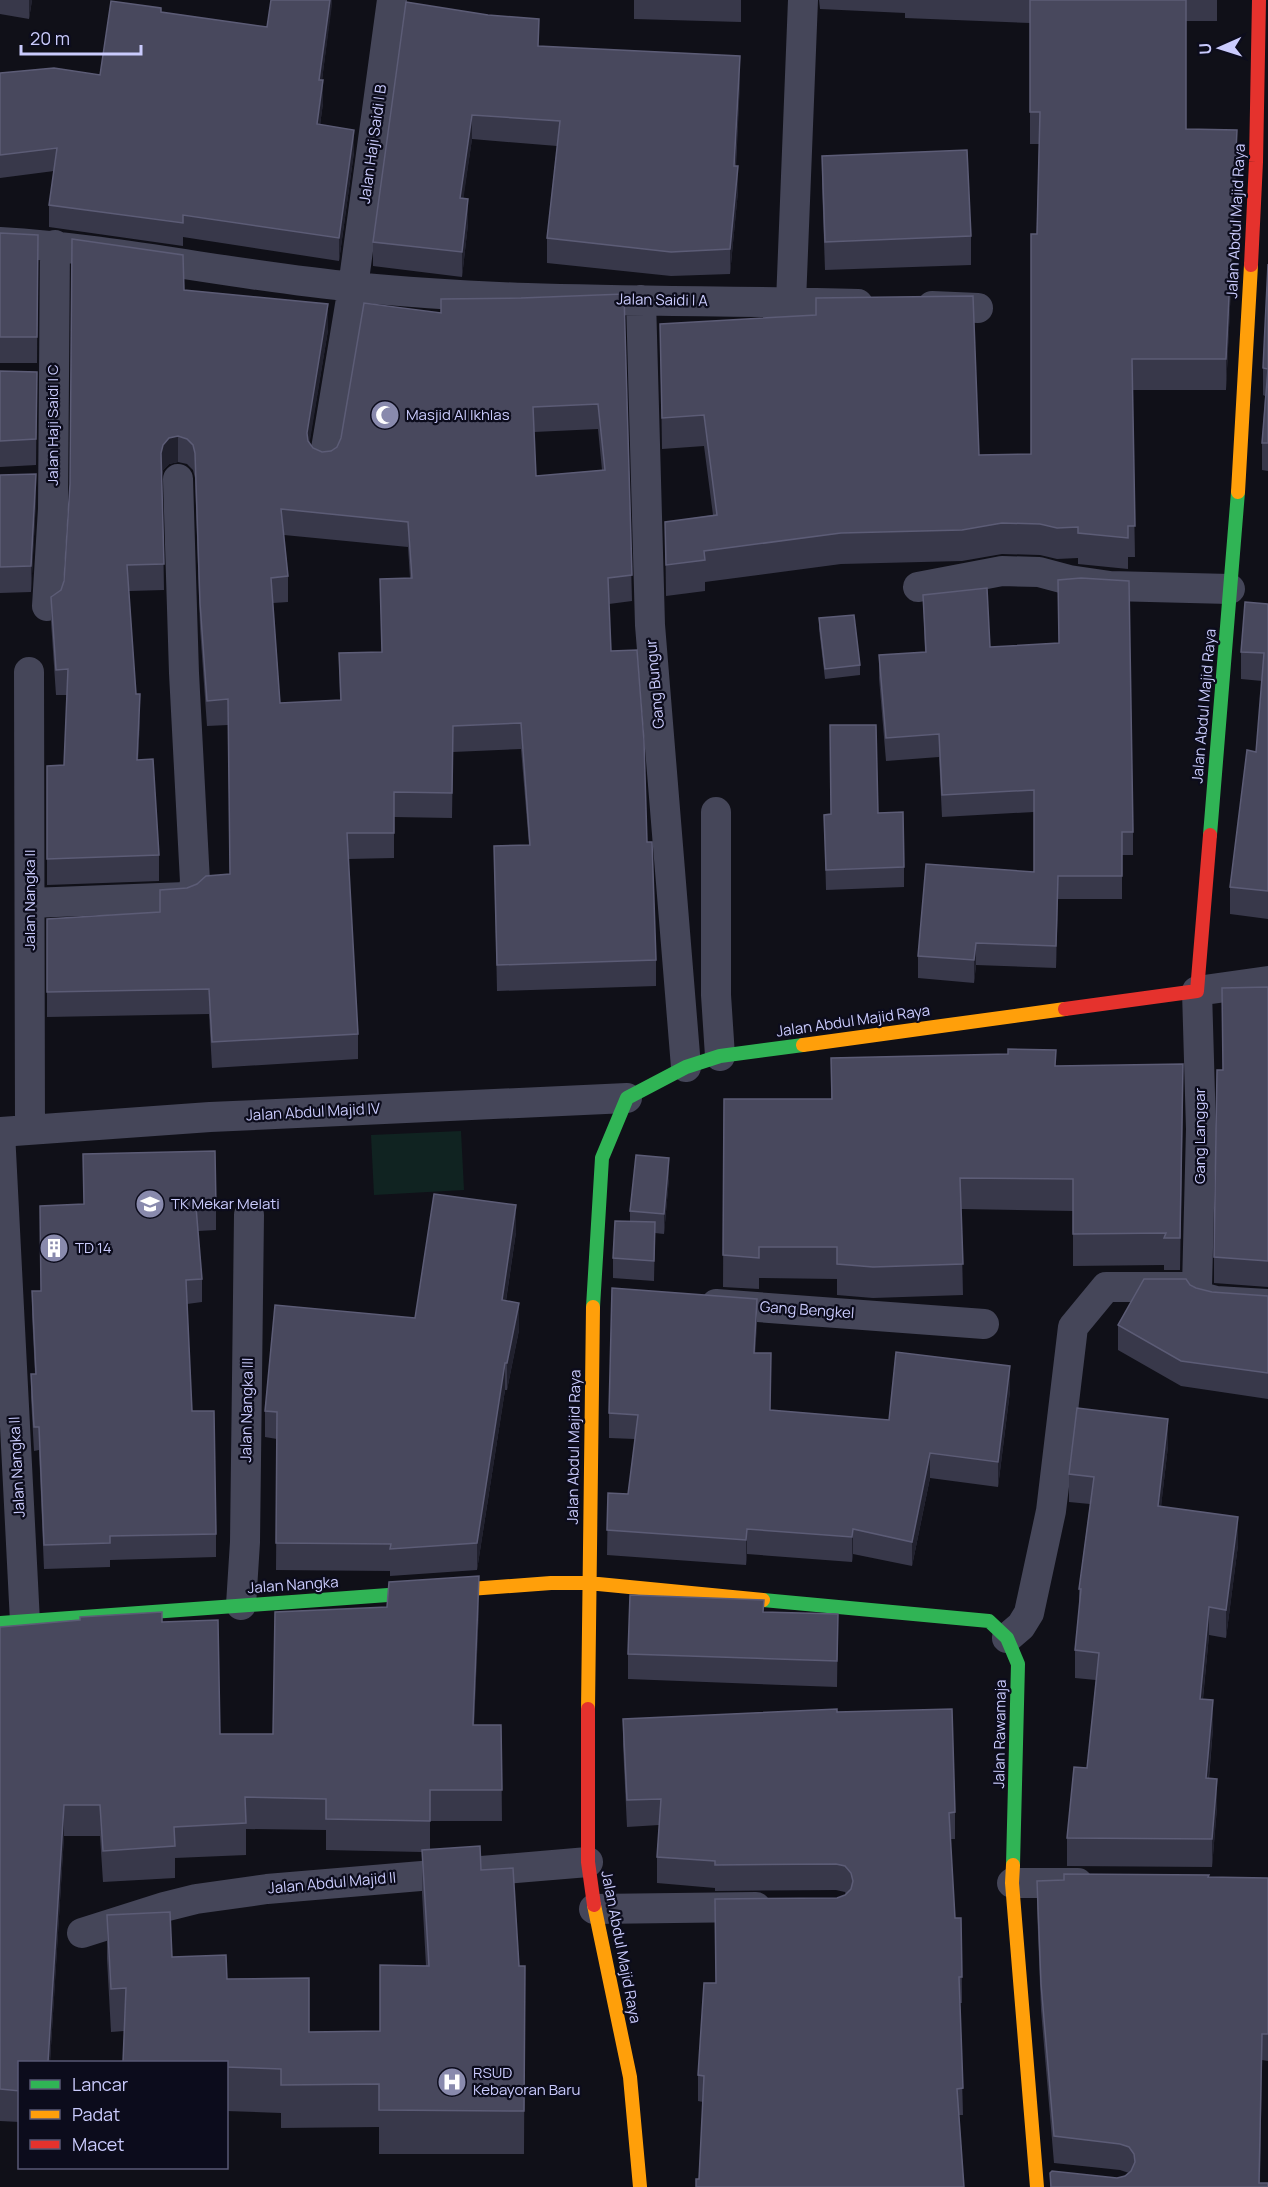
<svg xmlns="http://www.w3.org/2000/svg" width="1268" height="2187" font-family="Manrope,sans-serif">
<rect width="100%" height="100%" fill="#101018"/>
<!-- green -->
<path fill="#102321" d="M 461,1131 L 464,1190 L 374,1195 L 371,1135 Z"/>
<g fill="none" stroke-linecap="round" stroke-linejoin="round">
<!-- street -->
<path stroke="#454659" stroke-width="30" d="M 0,242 C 119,249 236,276 355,287 C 522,304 690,299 858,304
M 641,300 L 650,625 L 686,1067
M 791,302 L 803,0
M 932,306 L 978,308
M 324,461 L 353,287 L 392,0
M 918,587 L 1002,571 L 1039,572 L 1069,580 L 1110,586 L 1230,589
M 47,606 L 53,509 L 55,245
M 29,672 L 30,1129
M 716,812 L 716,995 L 720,1056
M 30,903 L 186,897 L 193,891 L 195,882 L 184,673 L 178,479
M 1268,981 L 1197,991 L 1201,1129 L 1197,1287 L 1201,1297 L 1216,1301 L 1268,1304
M 0,1132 L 210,1117 L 627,1098
M 0,1132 L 25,1622
M 716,1304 L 984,1324
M 241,1605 L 245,1542 L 249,1215
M 1007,1638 L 1021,1626 L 1029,1613 L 1051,1511 L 1073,1327 L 1106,1287 L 1197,1287
M 1012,1883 L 1078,1883
M 594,1909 L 756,1907
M 82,1933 L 164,1907 L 196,1899 L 267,1889 L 588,1862"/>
<!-- fast -->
<path stroke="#30b455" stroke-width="14" d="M 1210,835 L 1238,492
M 593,1307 L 602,1158 L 627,1098 L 686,1067 L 720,1056 L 803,1045
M 763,1600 L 989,1621 L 1007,1638 L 1018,1664 L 1013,1865
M 0,1623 L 443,1591"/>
<!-- slow -->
<path stroke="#ff9f0a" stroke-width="14" d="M 1238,492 L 1251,265
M 803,1045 L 1065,1009
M 443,1591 L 551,1583 L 588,1583 L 763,1600
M 588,1709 L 593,1307
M 1013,1865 L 1012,1883 L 1037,2187
M 594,1905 L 630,2077 L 640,2187"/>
<!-- jam -->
<path stroke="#e5322d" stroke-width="14" d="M 1251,265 L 1256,162 L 1259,0
M 1065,1009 L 1197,991 L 1210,835
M 588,1709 L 588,1862 L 594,1905"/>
</g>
<!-- wall -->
<path fill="#38384a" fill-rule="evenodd" d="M 0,0 L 32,0 L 29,19 L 0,14 Z
M 332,0 L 322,80 L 323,103 L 320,125 L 354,152 L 339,261 L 183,237 L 183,246 L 49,227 L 49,205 L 54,171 L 0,178 L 0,73 L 100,75 L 161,13 L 267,27 Z
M 634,0 L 741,0 L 741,22 L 634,19 Z
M 819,0 L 1217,0 L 1217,21 L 1186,21 L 1186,129 L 1237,162 L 1226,390 L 1132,390 L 1135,557 L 1128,557 L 1128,569 L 1078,564 L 1078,558 L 1057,559 L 1040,555 L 1002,554 L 962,561 L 841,564 L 705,582 L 705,591 L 666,596 L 665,522 L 713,515 L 704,446 L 662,449 L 660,324 L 979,455 L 1031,454 L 1039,144 L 1030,144 L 1030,23 L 905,18 L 905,13 L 820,9 Z
M 406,2 L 539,46 L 740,81 L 736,166 L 738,191 L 730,274 L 671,276 L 547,263 L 547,238 L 557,146 L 472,139 L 463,198 L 468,224 L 462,277 L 373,266 L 373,242 Z
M 822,156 L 971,236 L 971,265 L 825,270 L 822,185 Z
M 0,233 L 38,235 L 37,363 L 0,363 Z
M 1268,264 L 1268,471 L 1262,470 L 1262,443 L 1265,396 L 1263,395 L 1263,368 Z
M 184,290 L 328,330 L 309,444 L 313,448 L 322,452 L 331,451 L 337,447 L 441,313 L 521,298 L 624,294 L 632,601 L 609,604 L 611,651 L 647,842 L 656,960 L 656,986 L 497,991 L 494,846 L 529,845 L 521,749 L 453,752 L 452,818 L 394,817 L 394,858 L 348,859 L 358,1034 L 358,1059 L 212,1068 L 209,1014 L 47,1017 L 47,919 L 160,912 L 160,890 L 187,888 L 230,874 L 228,725 L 207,726 L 200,628 L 195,478 L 193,470 L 187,464 L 178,462 L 169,464 L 163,470 L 162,476 L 164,590 L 129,591 L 136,694 L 140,719 L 138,760 L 159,855 L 159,881 L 47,885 L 47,766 L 64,765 L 67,695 L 56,695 L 51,622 L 51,597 L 61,590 ZM 598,429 L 602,470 L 536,476 L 534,432 ZM 284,535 L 408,547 L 410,578 L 380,579 L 382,652 L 339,653 L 340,700 L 280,703 L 273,603 L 288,602 L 288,576 Z
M 0,371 L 37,372 L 36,465 L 0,467 Z
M 0,475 L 36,500 L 31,592 L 0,593 Z
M 923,595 L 990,647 L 1133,832 L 1133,855 L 1122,855 L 1122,899 L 1058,899 L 1056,968 L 976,965 L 974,983 L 918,978 L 918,956 L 1034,872 L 1034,812 L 942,817 L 939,757 L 886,761 L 879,678 L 879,655 L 925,652 Z
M 1268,604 L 1268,919 L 1230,914 L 1230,887 L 1256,752 L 1262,681 L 1241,679 L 1241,652 Z
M 819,618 L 860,665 L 860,675 L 825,679 L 819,629 Z
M 878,813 L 904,867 L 904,887 L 826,890 L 824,815 Z
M 1268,987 L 1268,1287 L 1214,1283 L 1214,1257 L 1223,1070 Z
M 831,1058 L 1056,1066 L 1183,1095 L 1180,1270 L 1164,1270 L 1164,1265 L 1073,1266 L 1073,1211 L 961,1209 L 963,1295 L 873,1298 L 837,1295 L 837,1279 L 759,1278 L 759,1289 L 723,1287 L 724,1099 L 831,1099 Z
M 83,1154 L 216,1207 L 216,1230 L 198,1231 L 202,1279 L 202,1302 L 187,1304 L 192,1411 L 216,1534 L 216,1557 L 110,1560 L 110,1567 L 44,1569 L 39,1450 L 34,1451 L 31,1398 L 31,1374 L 35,1374 L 32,1315 L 32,1291 L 41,1291 L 84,1204 Z
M 669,1178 L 664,1234 L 655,1233 L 654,1281 L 613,1278 L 613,1258 L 630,1222 L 630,1211 Z
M 516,1232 L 506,1301 L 519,1330 L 507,1390 L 505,1390 L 477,1570 L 390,1576 L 390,1571 L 276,1570 L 277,1439 L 265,1437 L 265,1411 L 415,1318 Z
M 1190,1285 L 1196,1288 L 1212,1292 L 1268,1296 L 1268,1399 L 1181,1386 L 1118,1350 L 1118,1325 Z
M 757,1324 L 755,1353 L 770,1410 L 889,1420 L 1010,1391 L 998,1487 L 930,1478 L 912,1566 L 853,1554 L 852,1562 L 747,1554 L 746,1565 L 607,1555 L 608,1493 L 628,1494 L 635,1439 L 609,1438 L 609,1413 Z
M 1168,1446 L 1161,1506 L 1238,1545 L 1226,1638 L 1209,1635 L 1203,1699 L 1213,1728 L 1209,1779 L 1217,1807 L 1212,1867 L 1067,1866 L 1067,1838 L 1087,1768 L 1096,1680 L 1075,1678 L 1075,1650 L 1079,1609 L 1079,1589 L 1090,1504 L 1069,1502 L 1069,1474 Z
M 479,1607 L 474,1725 L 501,1725 L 502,1821 L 430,1821 L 430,1849 L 481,1870 L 519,1966 L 525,1966 L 524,2154 L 379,2154 L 379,2127 L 281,2128 L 281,2113 L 226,2111 L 226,2062 L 124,2031 L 111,2032 L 107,1959 L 107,1915 L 172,1957 L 227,1979 L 309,2032 L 380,2031 L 426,1966 L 422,1893 L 422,1852 L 326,1850 L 326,1830 L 246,1829 L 246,1855 L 175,1858 L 175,1878 L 103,1882 L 100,1836 L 64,1836 L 50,2062 L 20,2062 L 20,2122 L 0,2121 L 0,1627 L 162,1622 L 220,1734 L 273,1734 Z
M 764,1612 L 838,1614 L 837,1687 L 628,1679 L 628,1654 Z
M 837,1712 L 955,1812 L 955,1839 L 950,1839 L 955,1918 L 961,1918 L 962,2003 L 960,2003 L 963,2115 L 959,2115 L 964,2187 L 696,2187 L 699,2179 L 703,2102 L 698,2101 L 698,2075 L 716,1983 L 837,1898 L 845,1895 L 846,1894 L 845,1892 L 836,1890 L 715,1891 L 715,1888 L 657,1883 L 657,1857 L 659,1825 L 627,1827 L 623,1745 L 623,1719 Z
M 1209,1877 L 1268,1878 L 1268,2061 L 1262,2060 L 1260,2183 L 1268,2187 L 1050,2187 L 1050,2173 L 1117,2178 L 1125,2176 L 1129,2173 L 1120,2170 L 1054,2163 L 1041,2010 L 1037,1908 L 1037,1881 Z"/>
<!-- shaded-wall -->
<path fill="#21212e" d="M 29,0 L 32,0 L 29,19 Z
M 330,0 L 332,0 L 332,5 L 319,102 L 319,80 Z
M 740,56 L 740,81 L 734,190 L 734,166 Z
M 323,80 L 323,103 L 317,147 L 317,124 Z
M 472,115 L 472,139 L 460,223 L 460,198 Z
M 354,130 L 354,152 L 339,261 L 339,238 Z
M 1237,130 L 1237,162 L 1226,390 L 1226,359 Z
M 738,166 L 738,191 L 730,274 L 730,249 Z
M 468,199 L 468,224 L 462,277 L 462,252 Z
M 328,304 L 328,330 L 307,459 L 307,433 Z
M 178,436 L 178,462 L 169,464 L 163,470 L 161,479 L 161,453 L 163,445 L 169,438 Z
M 36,474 L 36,500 L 31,592 L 31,566 Z
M 140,694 L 140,719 L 137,786 L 137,760 Z
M 1058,876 L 1058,899 L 1056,968 L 1056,946 Z
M 976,943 L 976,965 L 974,983 L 974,960 Z
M 669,1158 L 669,1178 L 664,1234 L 664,1214 Z
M 516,1205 L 516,1232 L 502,1327 L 502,1300 Z
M 757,1299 L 757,1324 L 754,1378 L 754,1353 Z
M 519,1303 L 519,1330 L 507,1390 L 507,1363 Z
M 505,1363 L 505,1390 L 477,1570 L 477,1543 Z
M 1010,1366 L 1010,1391 L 998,1487 L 998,1462 Z
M 1168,1419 L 1168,1446 L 1158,1533 L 1158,1506 Z
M 930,1453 L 930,1478 L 912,1566 L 912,1542 Z
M 1238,1517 L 1238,1545 L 1226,1638 L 1226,1610 Z
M 747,1529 L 747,1554 L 746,1565 L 746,1540 Z
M 853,1529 L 853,1554 L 852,1562 L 852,1537 Z
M 479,1576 L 479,1607 L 473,1756 L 473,1725 Z
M 1209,1607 L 1209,1635 L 1200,1726 L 1200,1699 Z
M 1213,1700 L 1213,1728 L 1206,1806 L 1206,1778 Z
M 1217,1779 L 1217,1807 L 1212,1867 L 1212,1839 Z
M 64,1805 L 64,1836 L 50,2062 L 48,2062 Z"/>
<!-- building -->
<path fill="#48485d" stroke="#5c5c76" stroke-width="1.5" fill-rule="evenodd" d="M 271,0 L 330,0 L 319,80 L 323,80 L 317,124 L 354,130 L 339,238 L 183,215 L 183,223 L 49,205 L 57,148 L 0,155 L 0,73 L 54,68 L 100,75 L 111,1 L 161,8 L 161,12 L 267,27 Z
M 1030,0 L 1186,0 L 1186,129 L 1237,130 L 1226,359 L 1132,359 L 1135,526 L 1128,526 L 1128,538 L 1078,533 L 1078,527 L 1057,528 L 1040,524 L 1002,523 L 962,530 L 841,533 L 704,551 L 705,560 L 666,565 L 665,522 L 717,515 L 704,415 L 662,418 L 660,324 L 816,315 L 816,298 L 973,296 L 979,455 L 1031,454 L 1031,234 L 1037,234 L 1040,112 L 1030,112 Z
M 406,2 L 488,15 L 539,19 L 538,46 L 740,56 L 734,166 L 738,166 L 730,249 L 671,252 L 547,238 L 560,121 L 472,115 L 460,198 L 468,199 L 462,252 L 373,242 Z
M 967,150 L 971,236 L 825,242 L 822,156 Z
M 0,233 L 38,235 L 37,337 L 0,337 Z
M 72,239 L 183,255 L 184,290 L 328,304 L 307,433 L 308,441 L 313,448 L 322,452 L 331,451 L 337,447 L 341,438 L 364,303 L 441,313 L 441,299 L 521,298 L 624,294 L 632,575 L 608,578 L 611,651 L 637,650 L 644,741 L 647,842 L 652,842 L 656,960 L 497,965 L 494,846 L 530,845 L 521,723 L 453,726 L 452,793 L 394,792 L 394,833 L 347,833 L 358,1034 L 212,1042 L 209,989 L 47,992 L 47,919 L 160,912 L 160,890 L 187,888 L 197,884 L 206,876 L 230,874 L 228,699 L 207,701 L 200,603 L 195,453 L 193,445 L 187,439 L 178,436 L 169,438 L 163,445 L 161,453 L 164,564 L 127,565 L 136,694 L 140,694 L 137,760 L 153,759 L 159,855 L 47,859 L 47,766 L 64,765 L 68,669 L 56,670 L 51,597 L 61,590 L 64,581 L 70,484 ZM 598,404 L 605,470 L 536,476 L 533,407 ZM 281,509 L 408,522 L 412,578 L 380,579 L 382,652 L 339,653 L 341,700 L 280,703 L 271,578 L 288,576 Z
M 1268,264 L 1268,443 L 1262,443 L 1268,369 L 1263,368 Z
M 0,371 L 37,372 L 36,439 L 0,441 Z
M 36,474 L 31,566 L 0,567 L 0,475 Z
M 1081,578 L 1129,581 L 1133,832 L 1122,832 L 1122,876 L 1058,876 L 1056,946 L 976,943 L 974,960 L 918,956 L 926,864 L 1034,872 L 1034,790 L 942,795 L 939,734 L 886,738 L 879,655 L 926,652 L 923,595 L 987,588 L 990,647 L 1059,643 L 1058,580 Z
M 1245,602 L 1268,604 L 1268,891 L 1230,887 L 1247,750 L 1256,752 L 1264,653 L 1241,652 Z
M 854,615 L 860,665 L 825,669 L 819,618 Z
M 830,725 L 876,725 L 878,813 L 903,812 L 904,867 L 826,870 L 824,815 L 831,814 Z
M 1268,987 L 1268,1261 L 1214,1257 L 1217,1070 L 1223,1070 L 1222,988 Z
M 1008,1049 L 1056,1050 L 1055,1066 L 1183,1064 L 1180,1238 L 1164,1238 L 1166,1233 L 1073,1234 L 1073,1179 L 960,1178 L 963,1264 L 873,1267 L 837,1264 L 837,1247 L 759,1247 L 759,1258 L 723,1255 L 724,1099 L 832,1099 L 831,1058 L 1008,1054 Z
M 215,1151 L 216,1207 L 196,1207 L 202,1279 L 186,1280 L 192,1411 L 214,1411 L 216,1534 L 110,1536 L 110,1543 L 44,1545 L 39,1427 L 34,1427 L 31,1374 L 36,1374 L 32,1291 L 41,1291 L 40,1206 L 84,1204 L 83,1154 Z
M 636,1155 L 669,1158 L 664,1214 L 630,1211 Z
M 434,1194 L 516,1205 L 502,1300 L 519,1303 L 507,1363 L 505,1363 L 477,1543 L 390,1549 L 391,1544 L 276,1543 L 277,1412 L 265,1411 L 275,1305 L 415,1318 Z
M 615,1221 L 655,1222 L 654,1261 L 613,1258 Z
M 1144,1279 L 1186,1279 L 1190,1285 L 1196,1288 L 1212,1292 L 1268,1296 L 1268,1373 L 1181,1361 L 1118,1325 Z
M 612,1288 L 757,1299 L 754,1353 L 771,1353 L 770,1410 L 889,1420 L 896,1352 L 1010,1366 L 998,1462 L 930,1453 L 912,1542 L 853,1529 L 852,1537 L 747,1529 L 746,1540 L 607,1530 L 608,1493 L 628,1494 L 638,1415 L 609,1413 Z
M 1077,1408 L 1168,1419 L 1158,1506 L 1238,1517 L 1226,1610 L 1209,1607 L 1200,1699 L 1213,1700 L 1206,1778 L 1217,1779 L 1212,1839 L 1067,1838 L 1074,1767 L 1087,1768 L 1099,1653 L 1075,1650 L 1081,1589 L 1079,1589 L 1094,1477 L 1069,1474 Z
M 479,1576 L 473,1725 L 501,1725 L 502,1790 L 430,1790 L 430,1821 L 326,1819 L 326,1799 L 245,1797 L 246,1823 L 174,1827 L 175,1846 L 103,1851 L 100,1805 L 64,1805 L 48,2062 L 20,2062 L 20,2091 L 0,2089 L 0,1627 L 80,1620 L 80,1617 L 162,1612 L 162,1622 L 218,1620 L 220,1734 L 273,1734 L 275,1612 L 387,1607 L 389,1582 Z
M 630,1595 L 764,1600 L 763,1612 L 838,1614 L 837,1661 L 628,1654 Z
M 837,1709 L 837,1712 L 952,1709 L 955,1812 L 949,1813 L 955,1918 L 961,1918 L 962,1977 L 959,1977 L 963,2088 L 957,2089 L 964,2187 L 696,2187 L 696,2179 L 699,2179 L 704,2076 L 698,2075 L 704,1983 L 716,1983 L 715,1899 L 837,1898 L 845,1895 L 851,1889 L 853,1881 L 851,1873 L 845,1866 L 836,1864 L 715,1865 L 715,1861 L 657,1857 L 661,1799 L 627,1800 L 623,1719 Z
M 480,1846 L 481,1870 L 513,1868 L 519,1966 L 525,1966 L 524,2111 L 379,2110 L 379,2084 L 281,2085 L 281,2069 L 226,2067 L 226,2062 L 123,2062 L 126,1988 L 111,1989 L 107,1915 L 170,1912 L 172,1957 L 226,1955 L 227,1979 L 309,1978 L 309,2032 L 380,2031 L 380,1965 L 429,1966 L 422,1850 Z
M 1064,1874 L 1209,1875 L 1208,1877 L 1268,1878 L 1268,2034 L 1262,2034 L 1259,2183 L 1268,2183 L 1268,2187 L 1051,2187 L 1050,2173 L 1052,2171 L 1117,2178 L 1125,2176 L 1131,2171 L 1135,2162 L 1134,2154 L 1129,2147 L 1120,2144 L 1054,2136 L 1041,1984 L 1037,1881 L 1064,1880 Z"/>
<!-- icons -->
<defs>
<g id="mosque-disc" transform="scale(1.5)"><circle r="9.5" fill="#898aad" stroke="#0c0c1c"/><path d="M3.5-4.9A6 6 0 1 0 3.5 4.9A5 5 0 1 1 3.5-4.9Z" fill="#fff"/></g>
<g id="school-disc" transform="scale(1.5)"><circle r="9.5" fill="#898aad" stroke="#0c0c1c"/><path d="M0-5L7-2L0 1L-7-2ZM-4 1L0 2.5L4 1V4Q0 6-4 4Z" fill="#fff"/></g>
<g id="building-disc" transform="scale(1.5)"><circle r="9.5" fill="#898aad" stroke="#0c0c1c"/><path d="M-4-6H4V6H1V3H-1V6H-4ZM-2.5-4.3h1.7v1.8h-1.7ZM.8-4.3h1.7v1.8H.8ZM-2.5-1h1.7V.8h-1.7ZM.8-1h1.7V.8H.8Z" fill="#fff"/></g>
<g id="hospital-disc" transform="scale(1.5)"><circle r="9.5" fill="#898aad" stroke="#0c0c1c"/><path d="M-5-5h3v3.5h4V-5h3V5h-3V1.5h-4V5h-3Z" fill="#fff"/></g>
</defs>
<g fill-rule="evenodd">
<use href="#mosque-disc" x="385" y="415"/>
<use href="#school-disc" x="150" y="1204"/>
<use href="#building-disc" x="54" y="1248"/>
<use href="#hospital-disc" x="452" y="2082"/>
</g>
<g text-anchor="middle" stroke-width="4.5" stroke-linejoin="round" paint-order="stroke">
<!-- street labels -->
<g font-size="15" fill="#cacbfd" stroke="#0c0c1c">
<text transform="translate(373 144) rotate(-82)" y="5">Jalan Haji Saidi I B</text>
<text transform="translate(1236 221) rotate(-87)" y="5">Jalan Abdul Majid Raya</text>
<text transform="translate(662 300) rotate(1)" y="5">Jalan Saidi I A</text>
<text transform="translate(53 425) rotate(-90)" y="5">Jalan Haji Saidi I C</text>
<text transform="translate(655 684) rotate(-95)" y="5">Gang Bungur</text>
<text transform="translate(1204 706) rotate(-85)" y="5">Jalan Abdul Majid Raya</text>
<text transform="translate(30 900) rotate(-90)" y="5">Jalan Nangka II</text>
<text transform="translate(853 1021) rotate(-8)" y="5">Jalan Abdul Majid Raya</text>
<text transform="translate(313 1112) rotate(-3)" y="5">Jalan Abdul Majid IV</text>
<text transform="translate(1200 1136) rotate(-90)" y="5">Gang Langgar</text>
<text transform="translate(807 1310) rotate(4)" y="5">Gang Bengkel</text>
<text transform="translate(247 1410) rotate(-89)" y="5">Jalan Nangka III</text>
<text transform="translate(574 1447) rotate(-89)" y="5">Jalan Abdul Majid Raya</text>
<text transform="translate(17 1467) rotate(-93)" y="5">Jalan Nangka II</text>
<text transform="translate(293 1585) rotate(-4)" y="5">Jalan Nangka</text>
<text transform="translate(1000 1734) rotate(-89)" y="5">Jalan Rawamaja</text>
<text transform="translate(332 1883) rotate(-5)" y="5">Jalan Abdul Majid II</text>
<text transform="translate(621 1947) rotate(79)" y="5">Jalan Abdul Majid Raya</text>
</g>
<!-- poi labels -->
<g font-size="15" fill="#cacbfd" stroke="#0c0c1c" text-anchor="start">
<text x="406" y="420">Masjid Al Ikhlas</text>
<text x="171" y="1209">TK Mekar Melati</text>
<text x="75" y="1253">TD 14</text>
<text x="473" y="2078">RSUD<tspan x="473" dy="17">Kebayoran Baru</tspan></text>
</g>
</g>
<!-- legend -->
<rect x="18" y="2061" width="210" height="108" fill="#0c0c1c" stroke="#585876" stroke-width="1.5"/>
<rect x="30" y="2080" width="30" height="9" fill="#30b455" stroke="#585876" stroke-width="1.5"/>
<text x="72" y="2091" font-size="18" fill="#cacbfd">Lancar</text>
<rect x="30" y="2110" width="30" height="9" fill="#ff9f0a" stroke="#585876" stroke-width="1.5"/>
<text x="72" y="2121" font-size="18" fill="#cacbfd">Padat</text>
<rect x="30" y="2140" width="30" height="9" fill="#e5322d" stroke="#585876" stroke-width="1.5"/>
<text x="72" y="2151" font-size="18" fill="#cacbfd">Macet</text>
<!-- north arrow -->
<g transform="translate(1220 48) rotate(267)" stroke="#0c0c1c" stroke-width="4.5" paint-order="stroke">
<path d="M0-4.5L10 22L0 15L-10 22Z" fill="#cacbfd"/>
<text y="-9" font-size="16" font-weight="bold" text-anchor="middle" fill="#cacbfd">U</text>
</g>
<!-- scale -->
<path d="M21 45v9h120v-9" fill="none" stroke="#cacbfd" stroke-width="3"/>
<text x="30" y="45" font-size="18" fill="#cacbfd" stroke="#0c0c1c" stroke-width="4.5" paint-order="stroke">20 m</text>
</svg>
